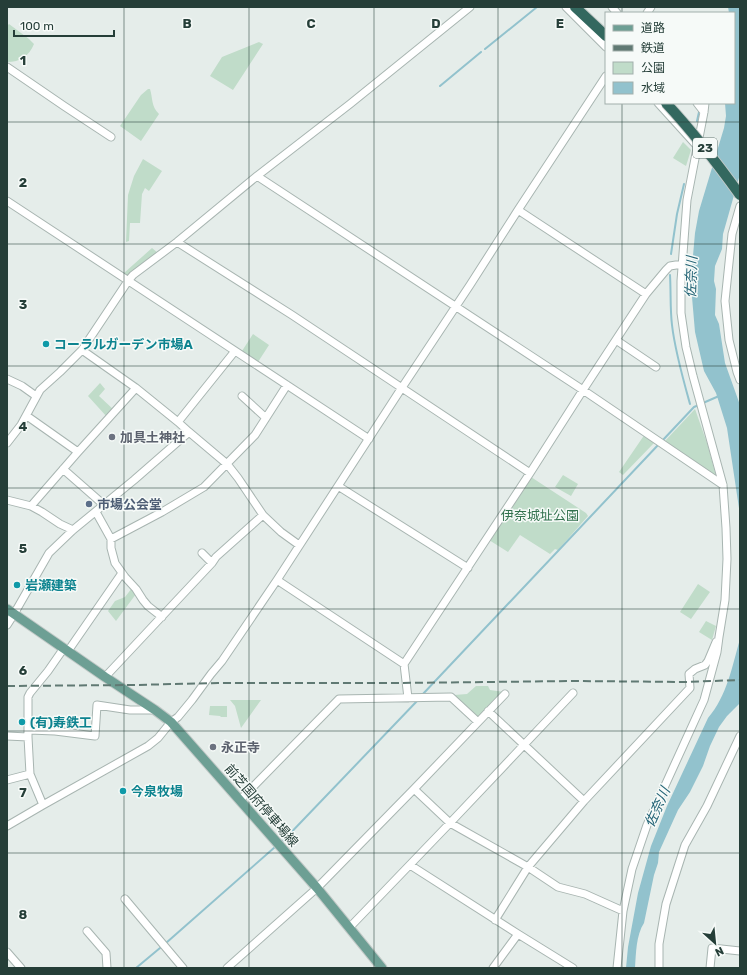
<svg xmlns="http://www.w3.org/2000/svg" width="747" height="975" font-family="Rubik,'Noto Sans JP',sans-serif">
<rect width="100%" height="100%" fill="#e5edea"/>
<!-- green -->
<path fill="#c0dcc9" d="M 9,24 L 29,39 L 34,44 C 29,56 20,62 7,62 L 7,26 Z
M 259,42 L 263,44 L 233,90 L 210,76 L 222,57 Z
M 148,89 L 150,89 C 153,99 151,106 159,114 L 141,141 L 120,126 L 141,95 Z
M 683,142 L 691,150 L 686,166 L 673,158 Z
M 143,159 L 162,171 L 149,191 L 145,188 L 142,194 L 140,223 L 130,223 L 129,241 L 126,242 L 128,195 L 134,176 Z
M 152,248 L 158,253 L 127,279 L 124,277 L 124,273 Z
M 253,334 L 269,345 L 258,362 L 242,351 Z
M 100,383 L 105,389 L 99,396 L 114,410 L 107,417 L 88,396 Z
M 695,409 L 707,443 L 716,476 L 665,441 Z
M 645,434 L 655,442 L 623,475 L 619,472 Z
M 563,475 L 578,484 L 571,496 L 555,487 Z
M 531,477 L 586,513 L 588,516 L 558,550 L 555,549 L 550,554 L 520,535 L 508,552 L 489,540 Z
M 698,584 L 710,592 L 691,619 L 680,612 Z
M 132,588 L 136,594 L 116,621 L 108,611 L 115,601 L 125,597 Z
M 706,621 L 716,626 L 712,640 L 699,632 Z
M 476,686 L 488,686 L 490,690 L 504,692 L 479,718 L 475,717 L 454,697 L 454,695 L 467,694 Z
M 230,700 L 261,700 L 241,728 L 235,706 Z
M 210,706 L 227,706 L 227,717 L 221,717 L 220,716 L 209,715 Z"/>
<!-- water -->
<path fill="#92c2cd" d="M 728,7 L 740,7 L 740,174 L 727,220 L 723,234 L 722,249 L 715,266 L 714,281 L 716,289 L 715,315 L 719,324 L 725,363 L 740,405 L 740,515 L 727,428 L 716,393 L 704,371 L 695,332 L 692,297 L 692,267 L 695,233 L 699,211 L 724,128 L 726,116 L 725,103 L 734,103 L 734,45 L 735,39 L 734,13 L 729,13 Z
M 740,639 L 740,703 L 727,716 L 719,727 L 710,746 L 703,766 L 690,792 L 678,810 L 659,852 L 658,863 L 654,875 L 644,923 C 636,935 636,954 635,968 L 626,968 L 628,947 L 638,893 L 651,846 L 667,806 L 708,718 C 727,696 732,667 740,639 Z"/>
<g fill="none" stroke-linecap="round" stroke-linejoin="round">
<!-- stream -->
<path stroke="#92c2cd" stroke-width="2" d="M 485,49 L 537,7
M 440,86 L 481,52
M 697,121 L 699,112
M 671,254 L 677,214 L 684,184
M 670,275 C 671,292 670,309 672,325 C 675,351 683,379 690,404
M 703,403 L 719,396
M 662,441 L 694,407 L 699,405
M 422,695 L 659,444
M 281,843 L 418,700
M 136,968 L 166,943 L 275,847"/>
<!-- minor casing -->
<g stroke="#a8b5b1" stroke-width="9">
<path id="minor" d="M 566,7 L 606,47
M 612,7 L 617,13
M 647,13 L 651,7
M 7,67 L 64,106 L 111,137
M 658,103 L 697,146
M 697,103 L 704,112
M 257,176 L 583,390 L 723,485
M 7,201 L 369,439
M 740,206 L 732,234 L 725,301 L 729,340 L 737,372 L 740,380
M 518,210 L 646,294
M 177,242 L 292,315 L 530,473
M 616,340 L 656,367
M 82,350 L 136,388 L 178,422 L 189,432 L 227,464 L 238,478 L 263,515 L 281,532 L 299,545
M 7,379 L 22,386 L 36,396
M 242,396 L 266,418
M 27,416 L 78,452
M 178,422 L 235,351
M 7,443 L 21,425 L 40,390 L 60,372 L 82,350 L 128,281 L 133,275 L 177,242 L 257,176 L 350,104 L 470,7
M 63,469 L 104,505
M 338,486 L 468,568
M 7,500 L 31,506 L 42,512 L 60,524 L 73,530
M 31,506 L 78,452 L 136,388
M 96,512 L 111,539 L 111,548 L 115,563 L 125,577 L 136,589 L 143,600 L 148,606 L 162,617
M 111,539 L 162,512 L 204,487 L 255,435 L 287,385
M 202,553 L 212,563
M 277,580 L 404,664
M 7,625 L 14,614 L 49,553 L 73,530 L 134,480 L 189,432
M 68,651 L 122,573
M 105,677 L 212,563 L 216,557 L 263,515
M 408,698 L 404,664 L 530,473 L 583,390 L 646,294 L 666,270 L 670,266 L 676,265 L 683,265
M 488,711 L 584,801
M 29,730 L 55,731 L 95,736 L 97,705 L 130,710 L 155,710
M 7,736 L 28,737
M 7,780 L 30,774
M 414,789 L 450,823 L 528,867 L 558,887 L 585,894 L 623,911
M 240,800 L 339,699 L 451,697 L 478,722
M 43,805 L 30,774 L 28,737 L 28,697 L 30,693 L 48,671 L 64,648
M 7,826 L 43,805 L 148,746 L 158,738 L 171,722 L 178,717 L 192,700 L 211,674 L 222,661 L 277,580 L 401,389 L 470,285 L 518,210 L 606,76
M 410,865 L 518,934 L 573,968
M 125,899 L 183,968
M 495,920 L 528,867 L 584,801 L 690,688 L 689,674 L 695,669 L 705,665 L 708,661 L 716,642
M 349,928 L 450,823 L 573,693
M 87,931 L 106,953 L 107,968
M 7,952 L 21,968
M 227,968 L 317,888 L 414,789 L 505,694
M 493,968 L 518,934
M 617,968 L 623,911 L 632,869 L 647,825 L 704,700 L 717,652 L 719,637 L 725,600 L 727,559 L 726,528 L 723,485 L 693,376 L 686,347 L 681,313 L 681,281 L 687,200 L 704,112 L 705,103
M 659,968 L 659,944 L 666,904 L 685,845 L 707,806 L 740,736
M 710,968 L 712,948 L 740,951"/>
</g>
<!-- major casing -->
<g stroke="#c2c9c7" stroke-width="11">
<path id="major" d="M 7,609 L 105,677 L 155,710 L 171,722 L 317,888 L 382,968"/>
</g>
<!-- highway casing -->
<g stroke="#c2c9c7" stroke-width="12">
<path id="highway" d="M 575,7 L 606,36"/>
</g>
<!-- minor -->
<use href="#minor" stroke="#fff" stroke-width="7"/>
<!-- major -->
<use href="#major" stroke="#6d9f94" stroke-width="9"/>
<!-- highway -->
<use href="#highway" stroke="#33685f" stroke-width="10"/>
<!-- rail -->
<path stroke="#607973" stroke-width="2" stroke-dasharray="8 4" stroke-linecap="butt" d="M 7,686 L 134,685 L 218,683 L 399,683 L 576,681 L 684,682 L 740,680"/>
<!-- highway-bridge casing -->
<g stroke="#c2c9c7" stroke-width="12" stroke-linecap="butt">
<path id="highway-bridge" d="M 666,103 C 693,132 717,163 740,195"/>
</g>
<!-- highway-bridge -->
<use href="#highway-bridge" stroke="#33685f" stroke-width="10"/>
</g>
<!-- grid -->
<path fill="none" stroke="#253e38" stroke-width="1" stroke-opacity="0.55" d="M 124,7 L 124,968M 249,7 L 249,968M 374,7 L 374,968M 498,7 L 498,968M 622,7 L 622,13M 622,103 L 622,968M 7,122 L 740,122M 7,244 L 740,244M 7,366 L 740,366M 7,488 L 740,488M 7,609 L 740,609M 7,731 L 740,731M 7,853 L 740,853"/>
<!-- markers -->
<g fill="#0f9aa8" stroke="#f6faf8" stroke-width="1.5">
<circle cx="46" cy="344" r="4"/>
<circle cx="17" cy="585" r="4"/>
<circle cx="22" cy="722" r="4"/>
<circle cx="123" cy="791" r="4"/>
</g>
<g fill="#6b7280" stroke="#f6faf8" stroke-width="1.5">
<circle cx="112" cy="437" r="4"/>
<circle cx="213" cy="747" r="4"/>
</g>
<circle fill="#5c6f8a" stroke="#f6faf8" stroke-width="1.5" cx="89" cy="504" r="4"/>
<g text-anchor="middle" stroke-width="3" stroke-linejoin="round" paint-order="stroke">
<!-- shield labels -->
<rect fill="#f6faf8" stroke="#647672" stroke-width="1" x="693" y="138" width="24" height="20" rx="3"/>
<g font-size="12" font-weight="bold" fill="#253e38">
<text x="705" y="152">23</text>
</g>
<!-- culture labels -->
<g font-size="13" font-weight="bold" fill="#0d838f" stroke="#f6faf8" text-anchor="start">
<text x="54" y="349">コーラルガーデン市場A</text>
<text x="25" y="590">岩瀬建築</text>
<text x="30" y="727">(有)寿鉄工</text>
<text x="131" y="796">今泉牧場</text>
</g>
<!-- worship labels -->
<g font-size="13" font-weight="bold" fill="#5b616d" stroke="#f6faf8" text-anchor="start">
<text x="120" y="442">加具土神社</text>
<text x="221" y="752">永正寺</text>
</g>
<!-- service labels -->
<g font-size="13" font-weight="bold" fill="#4e5e75" stroke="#f6faf8" text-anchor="start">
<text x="97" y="509">市場公会堂</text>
</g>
<!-- park labels -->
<g font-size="13" fill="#32724e" stroke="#f6faf8">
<text x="540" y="520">伊奈城址公園</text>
</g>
<!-- street labels -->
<g font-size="13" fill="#253e38" stroke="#f6faf8">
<text transform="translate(262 805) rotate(49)" y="5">前芝国府停車場線</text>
</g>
<!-- water labels -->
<g font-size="14" font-style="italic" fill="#246476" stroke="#f6faf8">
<text transform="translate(691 277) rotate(-88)" y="5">佐奈川</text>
<text transform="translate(657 807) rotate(-66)" y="5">佐奈川</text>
</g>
</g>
<g font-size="13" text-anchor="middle" font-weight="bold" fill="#253e38" stroke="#f6faf8" stroke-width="3" stroke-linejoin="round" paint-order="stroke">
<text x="187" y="28">B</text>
<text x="311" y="28">C</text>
<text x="436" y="28">D</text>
<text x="560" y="28">E</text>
<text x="23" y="65">1</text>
<text x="23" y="187">2</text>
<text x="23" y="309">3</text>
<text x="23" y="431">4</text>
<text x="23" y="553">5</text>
<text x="23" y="675">6</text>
<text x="23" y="797">7</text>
<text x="23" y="919">8</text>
</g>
<!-- border -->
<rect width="747" height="975" fill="none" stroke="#253e38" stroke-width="16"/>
<!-- legend -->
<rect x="605" y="12" width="130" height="92" fill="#f6faf8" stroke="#a2afab"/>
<rect x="613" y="25" width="20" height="6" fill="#6d9f94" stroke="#a2afab"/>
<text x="641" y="32" font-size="12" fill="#253e38">道路</text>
<rect x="613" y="45" width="20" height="6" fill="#607973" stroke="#a2afab"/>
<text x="641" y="52" font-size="12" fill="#253e38">鉄道</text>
<rect x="613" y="62" width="20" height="12" fill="#c0dcc9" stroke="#a2afab"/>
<text x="641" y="72" font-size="12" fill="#253e38">公園</text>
<rect x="613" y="82" width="20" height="12" fill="#92c2cd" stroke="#a2afab"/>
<text x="641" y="92" font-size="12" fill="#253e38">水域</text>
<!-- north arrow -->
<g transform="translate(715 943) rotate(153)" stroke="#f6faf8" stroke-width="3" paint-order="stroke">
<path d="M0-3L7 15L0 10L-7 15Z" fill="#253e38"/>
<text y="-6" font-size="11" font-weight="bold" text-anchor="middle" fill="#253e38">N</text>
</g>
<!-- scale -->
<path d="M14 30v6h100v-6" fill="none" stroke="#253e38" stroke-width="2"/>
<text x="20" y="30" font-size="12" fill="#253e38" stroke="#f6faf8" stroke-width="3" paint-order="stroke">100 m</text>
</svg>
